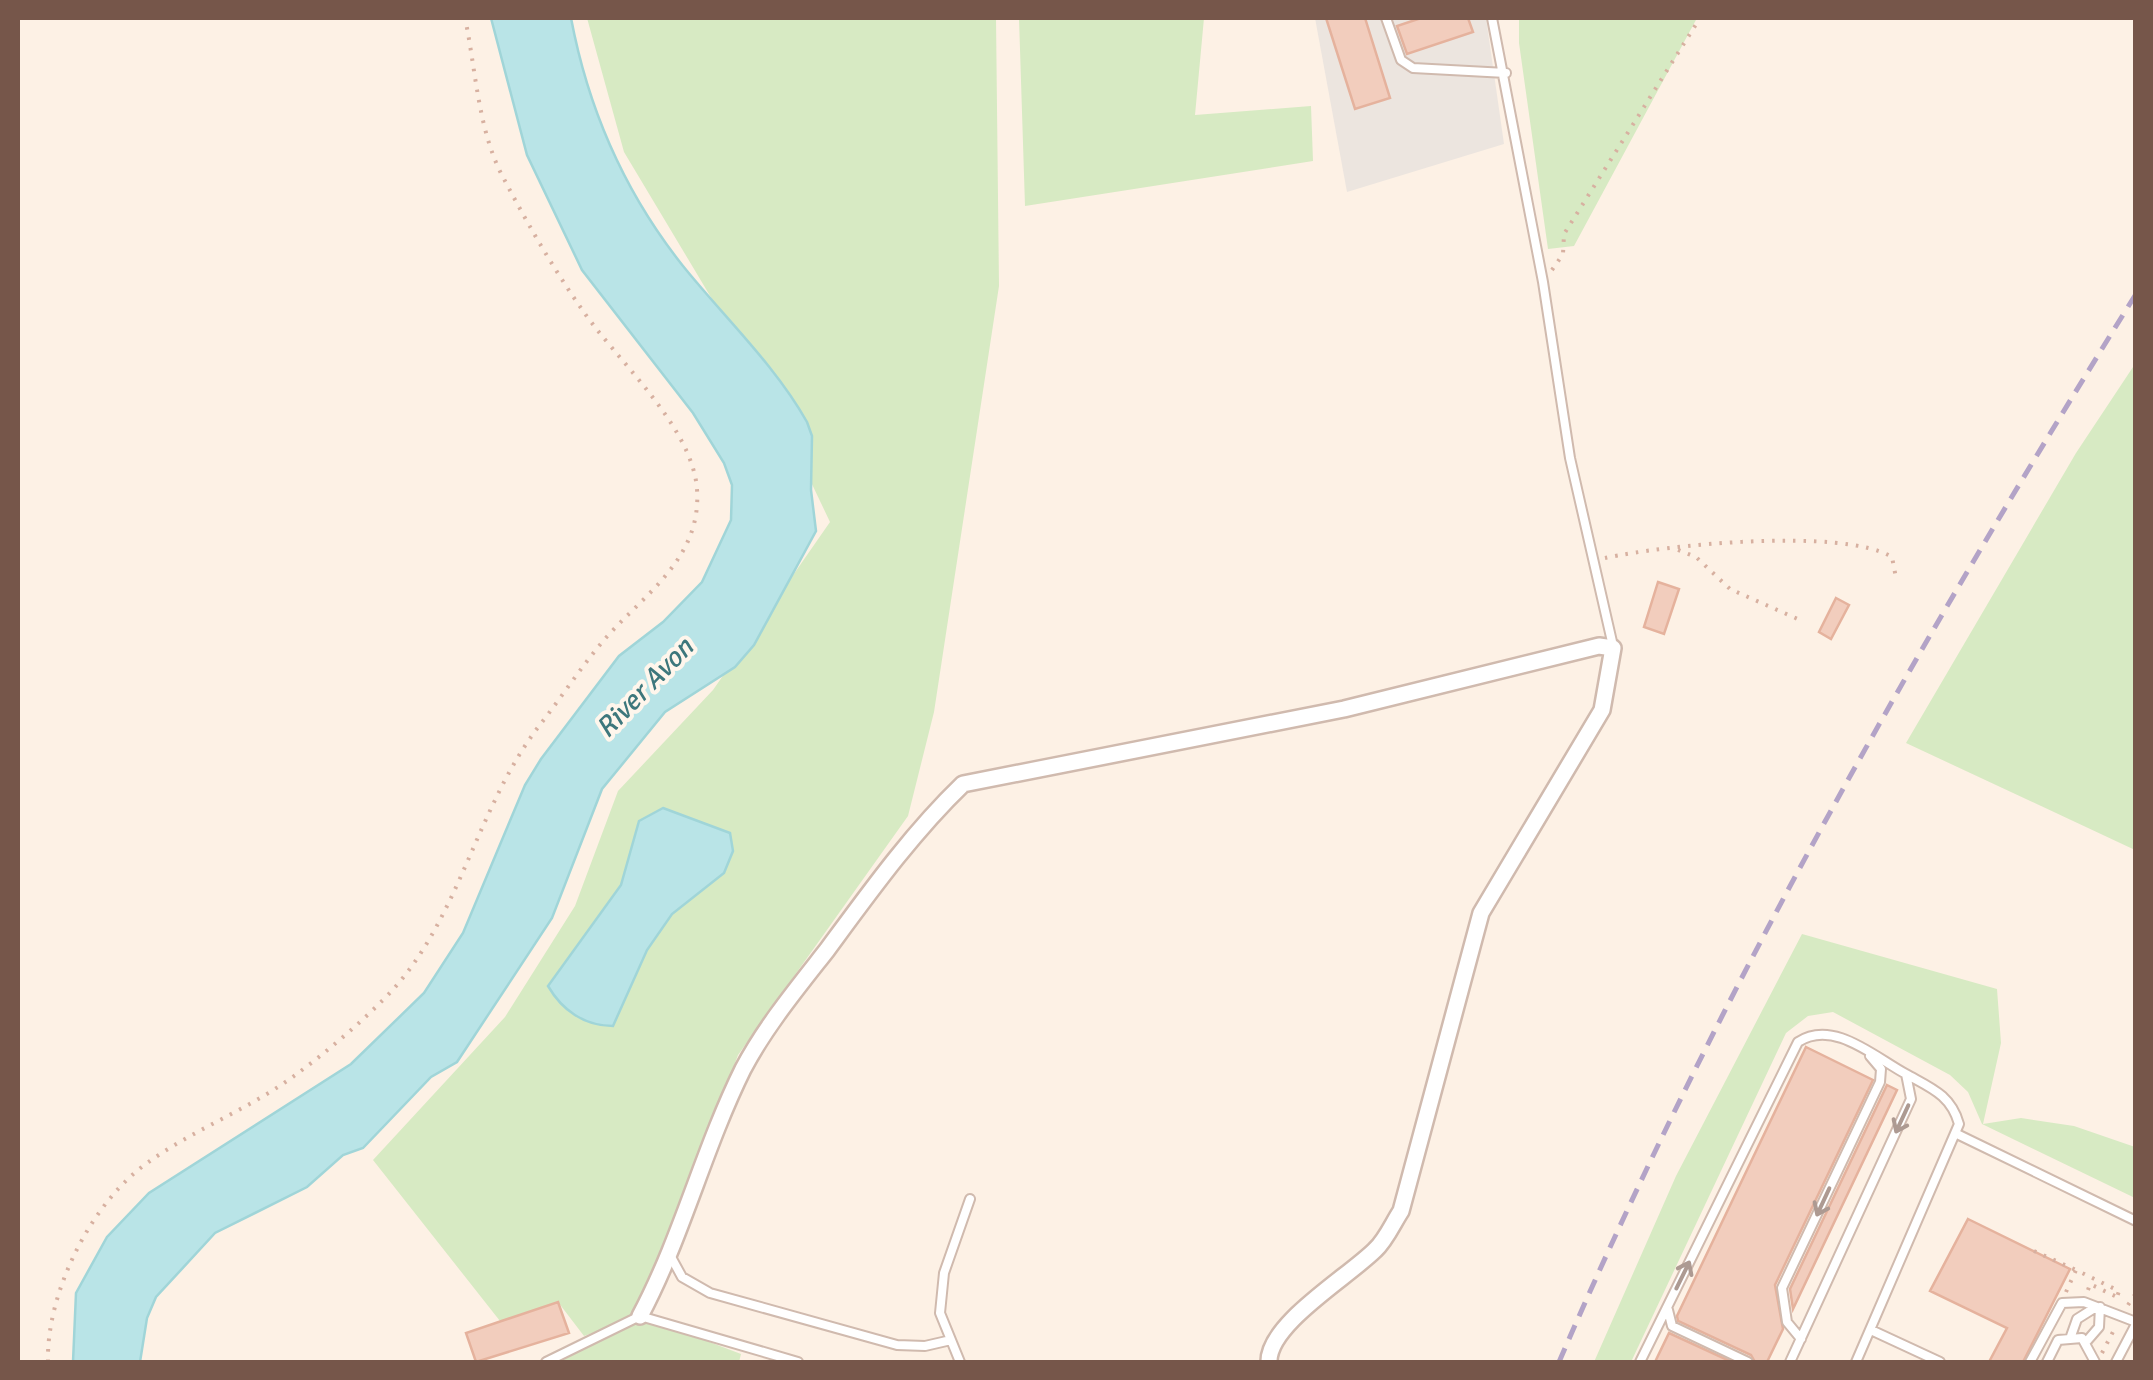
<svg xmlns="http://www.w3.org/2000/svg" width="2153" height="1380" font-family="Signika,sans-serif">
<rect width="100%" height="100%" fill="#fdf1e5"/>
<!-- industrial -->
<path fill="#ece5df" d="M 1315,18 L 1486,18 L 1504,144 L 1347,192 Z"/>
<!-- green -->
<path fill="#d7eac3" d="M 587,18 L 996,18 L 999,286 L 934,712 L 908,816 L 738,1055 L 641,1316 L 741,1354 L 739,1362 L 560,1362 L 633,1319 L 584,1336 L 558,1302 L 500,1321 L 373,1160 L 505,1017 L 575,906 L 618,791 L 713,690 L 830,522 L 770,396 L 624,152 Z
M 1019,18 L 1204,18 L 1195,115 L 1311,106 L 1313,161 L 1025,206 Z
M 1519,18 L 1697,18 L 1574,246 L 1548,249 L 1519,43 Z
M 2135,364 L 2135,850 L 1906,743 L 2076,453 Z
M 1802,934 L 1997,989 L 2001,1043 L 1983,1124 L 2021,1118 L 2074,1126 L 2135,1147 L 2135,1198 L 1982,1124 L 1968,1092 L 1950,1075 L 1833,1012 L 1808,1016 L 1786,1033 L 1631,1362 L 1594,1362 L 1676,1176 Z"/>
<!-- water -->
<path fill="#b9e4e7" stroke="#a0d5d8" stroke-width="2.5" d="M 491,18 L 571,18 C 588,108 625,193 683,266 C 724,317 775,365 807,422 L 812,436 L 811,490 L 816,531 L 754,645 L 735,667 L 665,712 L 602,789 L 552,918 L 457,1062 L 431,1077 L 363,1148 L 343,1155 L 307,1187 L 215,1233 L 156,1297 L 147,1318 L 140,1362 L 73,1362 L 76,1293 L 107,1237 L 149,1193 L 351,1064 L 424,993 L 463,933 L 525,785 L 541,759 L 619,656 L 663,622 L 702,582 L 731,520 L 732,485 L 724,463 L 693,413 L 582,270 L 527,155 Z
M 663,808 L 730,833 L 733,851 L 724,873 L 672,914 L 647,950 L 613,1026 C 584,1026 562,1010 548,986 L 621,885 L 639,821 Z"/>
<!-- building -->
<path fill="#f2cdbd" stroke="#e5b29d" stroke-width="2.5" d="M 1326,18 L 1365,18 L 1390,98 L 1355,109 Z
M 1421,18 L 1468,18 L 1473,32 L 1407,54 L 1397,26 Z
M 1658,582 L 1679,589 L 1664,634 L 1644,627 Z
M 1836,598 L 1849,605 L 1831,639 L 1819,632 Z
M 1806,1047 L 1873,1080 L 1775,1285 L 1783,1329 L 1767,1362 L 1755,1362 L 1751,1355 L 1678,1321 L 1677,1316 Z
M 1887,1085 L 1897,1090 L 1793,1309 L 1790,1289 Z
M 1968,1219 L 2070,1269 L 2023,1362 L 1989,1362 L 2007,1328 L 1930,1291 Z
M 558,1302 L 569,1333 L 476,1362 L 466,1333 Z
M 1669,1333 L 1732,1362 L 1655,1362 Z"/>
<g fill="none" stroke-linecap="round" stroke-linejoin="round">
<!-- lane casing -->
<g stroke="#d0baae" stroke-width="12">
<path id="lane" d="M 1386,18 L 1401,60 L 1413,68 L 1506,73
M 1492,18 L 1543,282 L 1570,458 L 1613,646
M 1957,1134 L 2136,1221
M 671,1257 L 682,1277 L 710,1293 L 897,1345 L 925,1346 L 951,1340
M 1668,1310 L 1672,1326 L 1748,1362
M 1871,1330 L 1940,1362
M 2071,1336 L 2077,1319 L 2096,1307
M 1801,1339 L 1787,1322 L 1782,1288 L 1880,1082 L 1881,1069 L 1870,1056
M 2086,1342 L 2099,1327 L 2100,1307
M 546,1362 L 640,1316 L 798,1362
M 960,1362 L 940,1313 L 944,1273 L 970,1199
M 1640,1362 L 1798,1042 C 1833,1019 1873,1056 1906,1074 L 1911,1099 L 1790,1362
M 1856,1362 L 1959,1124 C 1951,1095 1931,1088 1906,1074
M 2030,1362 L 2062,1303 L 2084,1302 L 2136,1322
M 2047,1362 L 2058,1340 L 2082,1338 L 2095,1362
M 2116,1362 L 2136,1324"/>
</g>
<!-- street casing -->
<g stroke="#d0baae" stroke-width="20">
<path id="street" d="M 640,1316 C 682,1237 703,1150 743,1069 C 765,1027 798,987 827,950 C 869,893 912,833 963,784 L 1344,709 L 1599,646 L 1613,648 L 1602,710 L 1481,913 L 1401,1211 C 1393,1223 1386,1240 1375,1250 C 1348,1277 1268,1324 1269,1362"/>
</g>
<!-- path -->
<path stroke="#d7b0a0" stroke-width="4" stroke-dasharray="2.5 8" stroke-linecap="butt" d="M 1552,270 L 1563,254 L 1564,234 L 1700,18
M 1678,550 L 1696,557 L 1730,589 L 1800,620
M 1605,558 C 1665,545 1842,527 1892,557 L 1896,578
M 2034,1251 L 2076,1270
M 2088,1290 L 2090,1284 L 2117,1297
M 2066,1292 L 2076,1270 L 2119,1291 L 2117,1297
M 2128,1305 L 2136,1293
M 2102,1353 L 2116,1326
M 48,1362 C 46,1294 91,1201 150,1161 C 195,1129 249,1109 294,1076 C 324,1054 356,1027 383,1000 C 459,925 474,811 539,726 C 561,698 581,667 604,640 C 644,594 702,559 697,489 C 692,425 615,359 581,308 C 553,268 527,223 504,179 C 478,132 476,70 465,18"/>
<!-- lane -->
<use href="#lane" stroke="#fff" stroke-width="8"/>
<!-- street -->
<use href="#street" stroke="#fff" stroke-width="15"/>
<!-- rail -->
<path stroke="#b3a3c7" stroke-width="5" stroke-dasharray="15 10" stroke-linecap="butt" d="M 1559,1362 C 1720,989 1921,639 2136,294"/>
</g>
<!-- one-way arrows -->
<defs><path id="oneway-shaft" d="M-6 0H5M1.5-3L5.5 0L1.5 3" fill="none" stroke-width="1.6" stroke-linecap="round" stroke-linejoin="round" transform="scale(2.5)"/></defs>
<g stroke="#ad9a92">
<use href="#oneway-shaft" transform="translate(1902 1119) rotate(115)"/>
<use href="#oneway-shaft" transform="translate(1823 1202) rotate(115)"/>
<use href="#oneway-shaft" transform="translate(1683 1275) rotate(-64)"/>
</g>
<g text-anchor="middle" stroke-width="8" stroke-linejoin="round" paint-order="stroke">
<!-- water labels -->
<g font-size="28" font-style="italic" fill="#3d777c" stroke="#fff6ec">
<text transform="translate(644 687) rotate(-46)" y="10">River Avon</text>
</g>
</g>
<!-- border -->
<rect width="2153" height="1380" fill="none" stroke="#76564a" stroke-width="40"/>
</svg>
